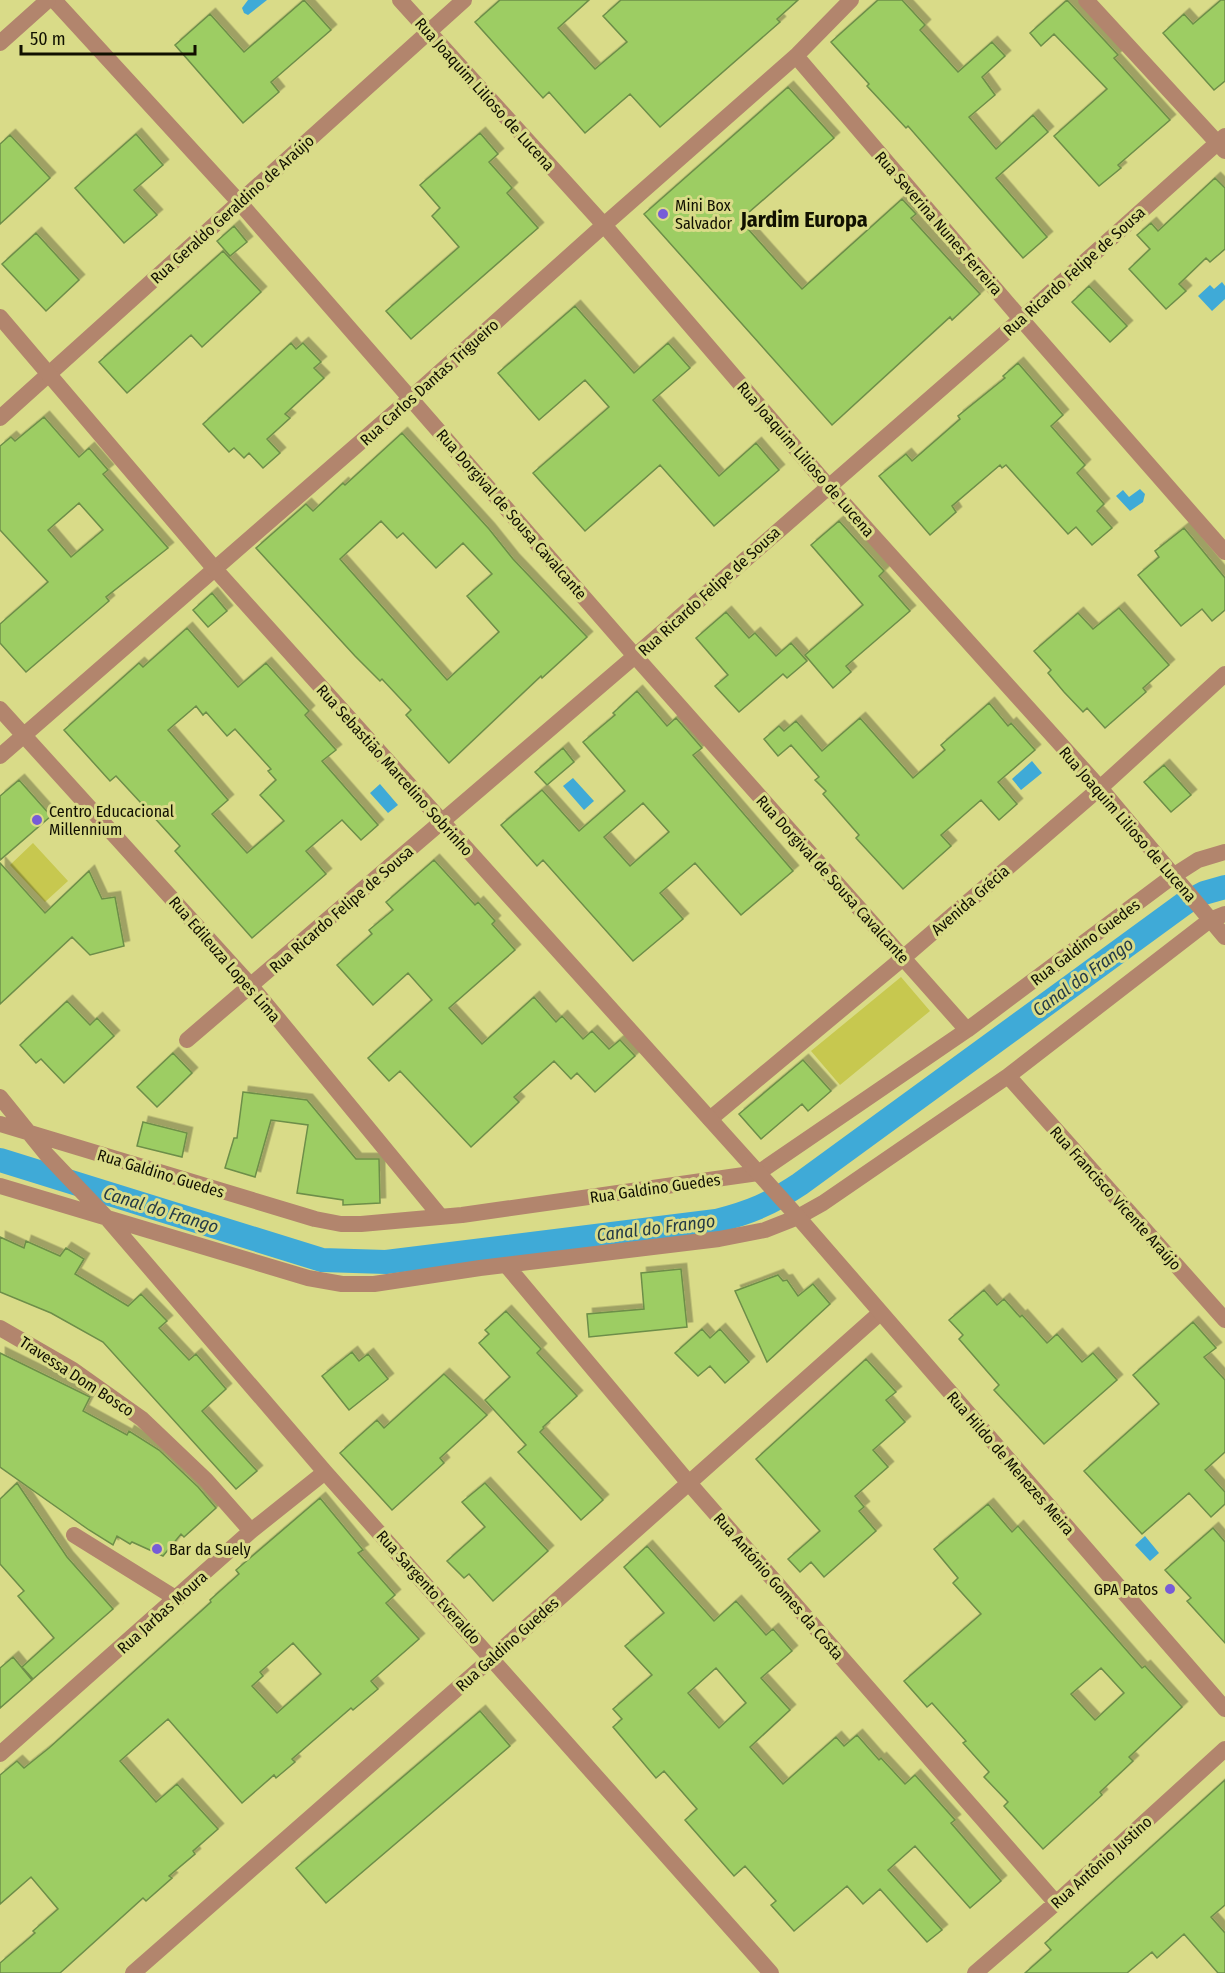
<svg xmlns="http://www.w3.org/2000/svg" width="1225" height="1973" font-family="'Fira Sans Condensed',sans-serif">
<defs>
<filter id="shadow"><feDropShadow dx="5.5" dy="-5.5" stdDeviation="0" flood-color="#0004"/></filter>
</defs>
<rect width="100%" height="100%" fill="#d9db88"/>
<!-- green -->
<path fill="#c7c84f" d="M 33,843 L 68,881 L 45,902 L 10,865 Z
M 901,977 L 930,1011 L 840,1085 L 811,1051 Z"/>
<!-- water -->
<path fill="#3faad7" d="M 248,0 L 267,0 L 248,15 L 244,13 L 242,8 Z
M 1222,282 L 1225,286 L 1225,299 L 1212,311 L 1198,296 L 1210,285 L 1214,289 Z
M 1140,489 L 1145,494 L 1143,502 L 1130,511 L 1116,496 L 1123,490 L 1129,497 Z
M 1032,761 L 1042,773 L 1021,790 L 1012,779 Z
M 573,778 L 594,801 L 584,810 L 563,786 Z
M 380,784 L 398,805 L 388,813 L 370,793 Z
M 1145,1536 L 1159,1553 L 1150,1561 L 1135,1545 Z"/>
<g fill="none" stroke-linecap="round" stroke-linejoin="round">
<!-- canal -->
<path stroke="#3faad7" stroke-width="24" d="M 0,1160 L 322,1260 L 386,1262 L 716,1221 C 751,1212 770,1204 800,1184 L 1185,903 L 1204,893 L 1225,887"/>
</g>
<!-- building -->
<path fill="#9dcd64" stroke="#6d8e48" stroke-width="1.5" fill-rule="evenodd" filter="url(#shadow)" d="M 304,0 L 331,30 L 271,82 L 279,92 L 243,123 L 175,45 L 210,14 L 244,52 Z
M 500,0 L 589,0 L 558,28 L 595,69 L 627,42 L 603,16 L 621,0 L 798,0 L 777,19 L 780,22 L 660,127 L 630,94 L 585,133 L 549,92 L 543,98 L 475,22 Z
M 878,0 L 902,0 L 925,25 L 920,30 L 958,72 L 992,42 L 1005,56 L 982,77 L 995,95 L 969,117 L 996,149 L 1033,115 L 1048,132 L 996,178 L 1047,237 L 1023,258 L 908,126 L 906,128 L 867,86 L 869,84 L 831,42 Z
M 1067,0 L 1118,55 L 1114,58 L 1170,120 L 1118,165 L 1121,168 L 1099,186 L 1054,136 L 1107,89 L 1054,34 L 1041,46 L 1030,33 Z
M 1221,0 L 1225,0 L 1225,81 L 1214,90 L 1163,33 L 1184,14 L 1193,24 Z
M 788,87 L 834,138 L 740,220 L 790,276 L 802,289 L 902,199 L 916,214 L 911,218 L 980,294 L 952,320 L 950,317 L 832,425 L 644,214 Z
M 480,133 L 498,154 L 489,162 L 512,188 L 507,193 L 538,228 L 411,339 L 386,311 L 459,247 L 432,216 L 440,208 L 420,185 Z
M 136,134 L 163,165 L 134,190 L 157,215 L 124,243 L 75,188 Z
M 10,135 L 50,178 L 0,224 L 0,144 Z
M 1215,178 L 1225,188 L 1225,249 L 1210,262 L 1206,258 L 1179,284 L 1186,291 L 1166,309 L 1129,269 L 1150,249 L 1137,235 L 1151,223 L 1158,231 Z
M 234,226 L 247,242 L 230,256 L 217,241 Z
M 36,233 L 79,280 L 46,311 L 2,264 Z
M 223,251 L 261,292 L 202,347 L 191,335 L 127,393 L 99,362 Z
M 1089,286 L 1127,326 L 1110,342 L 1072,302 Z
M 575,306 L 634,373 L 668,343 L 690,368 L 653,400 L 719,476 L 756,443 L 779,470 L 714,526 L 660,465 L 585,531 L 533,473 L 609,407 L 585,380 L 539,420 L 498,373 Z
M 291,343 L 296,349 L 303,343 L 321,362 L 314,368 L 324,378 L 285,414 L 290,418 L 267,439 L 280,453 L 263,468 L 249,453 L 244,458 L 234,448 L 229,452 L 203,424 Z
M 1018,363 L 1063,415 L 1051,426 L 1085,465 L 1077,473 L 1104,504 L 1097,511 L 1112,528 L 1092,545 L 1076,527 L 1068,534 L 1006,465 L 1002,468 L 1000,465 L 952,506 L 956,512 L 930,535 L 879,476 L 906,454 L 912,461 L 960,419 L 958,416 L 1005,378 L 1003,376 Z
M 44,417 L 79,457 L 89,448 L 108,470 L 103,474 L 168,548 L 106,597 L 109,601 L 26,672 L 0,643 L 0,624 L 48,582 L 0,530 L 0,446 L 11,437 L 15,441 ZM 79,503 L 103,530 L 71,557 L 48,530 Z
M 402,433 L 489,529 L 513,559 L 587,637 L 542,678 L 541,676 L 449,763 L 406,715 L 411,710 L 382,679 L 380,681 L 355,656 L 256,548 L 306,504 L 313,511 L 343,483 L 345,485 ZM 381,521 L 397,538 L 403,533 L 436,568 L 463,543 L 492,574 L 467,596 L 499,632 L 447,680 L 340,559 Z
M 839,521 L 884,571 L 879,576 L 910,611 L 846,666 L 851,672 L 833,688 L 805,655 L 863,605 L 811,545 Z
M 1184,528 L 1225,578 L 1225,610 L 1212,621 L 1202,609 L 1181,626 L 1138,575 L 1159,557 L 1155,551 Z
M 212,593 L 227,611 L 208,627 L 193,610 Z
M 1119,608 L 1169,665 L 1143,688 L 1146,692 L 1105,728 L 1087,708 L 1083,712 L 1064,692 L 1048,673 L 1051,670 L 1034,651 L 1078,613 L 1093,629 Z
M 726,612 L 749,638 L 755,633 L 776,656 L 791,643 L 807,661 L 787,678 L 783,674 L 739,712 L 715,686 L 728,675 L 696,638 Z
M 187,628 L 238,687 L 266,663 L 309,711 L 305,715 L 336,750 L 322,761 L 378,825 L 361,840 L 342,820 L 306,851 L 326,874 L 252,938 L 175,851 L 180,846 L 141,803 L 116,776 L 110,781 L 64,730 L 139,663 L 143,667 ZM 196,706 L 203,715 L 206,712 L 227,736 L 235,729 L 271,769 L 268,771 L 276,780 L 260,795 L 284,821 L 247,853 L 212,814 L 228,800 L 168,730 Z
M 637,691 L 667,726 L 676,718 L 702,748 L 693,755 L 793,871 L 741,915 L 695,863 L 660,893 L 683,919 L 633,961 L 543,860 L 537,866 L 501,825 L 542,790 L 579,831 L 625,791 L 583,742 L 615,715 L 613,713 ZM 643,803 L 669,832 L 630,866 L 604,837 Z
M 989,703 L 1008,726 L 1011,723 L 1035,750 L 998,782 L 1017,804 L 999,820 L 981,800 L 941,835 L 951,846 L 903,889 L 856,838 L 859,835 L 823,794 L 826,791 L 815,780 L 819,777 L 791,745 L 778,756 L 764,739 L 779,726 L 784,731 L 796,721 L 822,751 L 860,718 L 913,778 L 945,750 L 941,745 Z
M 563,748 L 574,762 L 547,785 L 535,772 Z
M 1164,765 L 1191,795 L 1171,812 L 1144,782 Z
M 19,780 L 51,816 L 0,860 L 0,796 Z
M 434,860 L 475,905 L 478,902 L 495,921 L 492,924 L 515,950 L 449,1008 L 482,1044 L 534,997 L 556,1022 L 562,1016 L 583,1039 L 592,1031 L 609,1049 L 620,1040 L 635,1056 L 595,1092 L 577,1073 L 571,1079 L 554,1061 L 514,1097 L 519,1102 L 471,1147 L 400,1071 L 389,1081 L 368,1058 L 432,1000 L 408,973 L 373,1005 L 337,965 L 372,934 L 369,930 L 393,910 L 386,902 Z
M 0,863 L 45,913 L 89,871 L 102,899 L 115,897 L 124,946 L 90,955 L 72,937 L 0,1004 Z
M 67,1001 L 90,1025 L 97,1018 L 114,1036 L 64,1083 L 41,1059 L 36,1063 L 20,1045 Z
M 173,1053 L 192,1073 L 157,1107 L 137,1087 Z
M 803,1060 L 831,1091 L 808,1111 L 802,1104 L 761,1139 L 739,1114 Z
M 243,1092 L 307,1100 L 356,1159 L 379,1159 L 380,1203 L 343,1205 L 343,1200 L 297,1193 L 308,1125 L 271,1120 L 255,1177 L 225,1168 L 234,1138 L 237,1138 Z
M 143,1122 L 187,1133 L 182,1157 L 137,1146 Z
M 0,1237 L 24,1248 L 26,1241 L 60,1256 L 66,1248 L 84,1259 L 75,1274 L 128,1306 L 141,1294 L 167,1321 L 159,1328 L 189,1360 L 196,1354 L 226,1389 L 202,1411 L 257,1471 L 236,1489 L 103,1342 L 51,1313 L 0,1292 Z
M 681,1269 L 687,1327 L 589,1337 L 587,1314 L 644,1309 L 641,1273 Z
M 778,1275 L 783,1281 L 787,1280 L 798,1296 L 813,1284 L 830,1304 L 767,1362 L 735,1291 Z
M 984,1290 L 997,1305 L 1004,1299 L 1020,1317 L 1022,1315 L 1047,1343 L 1057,1334 L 1082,1362 L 1093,1353 L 1117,1380 L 1044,1444 L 994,1390 L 999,1385 L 959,1339 L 963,1335 L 949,1320 Z
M 506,1311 L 541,1349 L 537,1353 L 577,1396 L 543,1427 L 544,1428 L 540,1432 L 603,1500 L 581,1520 L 518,1452 L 526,1445 L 485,1400 L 510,1377 L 479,1343 L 489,1334 L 485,1330 Z
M 1193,1322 L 1216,1348 L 1204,1357 L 1225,1380 L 1225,1452 L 1205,1470 L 1225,1492 L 1225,1504 L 1211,1517 L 1189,1493 L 1142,1534 L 1084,1471 L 1159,1404 L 1133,1375 Z
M 702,1329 L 710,1338 L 720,1329 L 749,1362 L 725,1383 L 710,1366 L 698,1376 L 675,1353 Z
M 352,1352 L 359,1361 L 368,1354 L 388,1379 L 349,1410 L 322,1376 Z
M 0,1353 L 90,1397 L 83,1411 L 127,1435 L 129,1431 L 159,1450 L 198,1487 L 216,1508 L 184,1537 L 181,1534 L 163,1556 L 132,1542 L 130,1544 L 117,1536 L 113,1545 L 89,1530 L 0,1467 Z
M 866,1359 L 896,1392 L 886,1400 L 905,1422 L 873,1450 L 888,1467 L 855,1496 L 864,1507 L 859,1511 L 876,1531 L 824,1577 L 811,1562 L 800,1572 L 788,1559 L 820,1531 L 756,1459 Z
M 444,1374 L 487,1415 L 440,1458 L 444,1463 L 392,1510 L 340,1453 L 377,1420 L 384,1428 Z
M 17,1483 L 67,1557 L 113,1609 L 33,1679 L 22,1667 L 54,1638 L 18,1596 L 24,1591 L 0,1564 L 0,1499 Z
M 485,1483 L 548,1551 L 493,1601 L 469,1574 L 464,1578 L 447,1561 L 485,1527 L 462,1502 Z
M 320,1498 L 363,1550 L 358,1553 L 395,1595 L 386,1603 L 419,1639 L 371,1681 L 378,1689 L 353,1710 L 351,1708 L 292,1759 L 295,1762 L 276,1778 L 274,1775 L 242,1803 L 168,1719 L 120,1761 L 156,1802 L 177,1784 L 218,1829 L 193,1851 L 195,1854 L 169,1876 L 172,1878 L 146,1901 L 143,1898 L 60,1973 L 0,1973 L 0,1963 L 35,1933 L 33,1931 L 58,1909 L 31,1877 L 0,1904 L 0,1775 L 17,1761 L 24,1768 L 49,1748 L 211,1602 L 210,1600 L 239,1574 L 236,1570 ZM 293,1643 L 321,1674 L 277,1713 L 252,1686 L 263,1676 L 260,1672 Z
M 988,1504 L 1012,1532 L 1018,1526 L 1142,1668 L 1145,1666 L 1182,1707 L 1129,1757 L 1133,1761 L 1100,1792 L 1102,1795 L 1043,1849 L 1004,1806 L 1008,1802 L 984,1777 L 989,1772 L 963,1743 L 966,1741 L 932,1703 L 927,1707 L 904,1681 L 981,1614 L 953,1583 L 958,1578 L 934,1549 ZM 1101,1668 L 1124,1693 L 1095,1720 L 1071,1694 Z
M 1213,1528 L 1225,1542 L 1225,1643 L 1187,1601 L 1191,1598 L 1165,1570 Z
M 647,1546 L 714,1621 L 736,1601 L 766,1635 L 773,1629 L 792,1651 L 761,1678 L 790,1710 L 750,1747 L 783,1784 L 836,1737 L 844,1746 L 857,1735 L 879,1760 L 881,1758 L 905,1784 L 915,1775 L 955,1820 L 951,1823 L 1001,1881 L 970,1908 L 915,1846 L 888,1870 L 942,1930 L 927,1942 L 880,1889 L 863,1904 L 847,1886 L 794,1931 L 771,1905 L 776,1901 L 745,1866 L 734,1876 L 685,1820 L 697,1809 L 664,1771 L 656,1778 L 613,1727 L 622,1719 L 613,1709 L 652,1675 L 625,1646 L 664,1613 L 624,1567 ZM 716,1668 L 746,1703 L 719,1728 L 688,1693 Z
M 13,1657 L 32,1680 L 0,1708 L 0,1668 Z
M 480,1711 L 510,1746 L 326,1903 L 296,1868 Z
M 1225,1780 L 1225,1905 L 1211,1917 L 1225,1933 L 1225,1973 L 1218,1973 L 1184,1934 L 1157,1958 L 1152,1952 L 1127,1973 L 1025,1973 L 1051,1950 L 1045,1943 Z"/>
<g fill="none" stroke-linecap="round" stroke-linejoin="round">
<!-- minor -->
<path stroke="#b2856d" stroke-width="16" d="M 54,0 L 240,203 L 635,656 L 967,1030
M 400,0 L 604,225 L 828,486 L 1100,788 L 1225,937
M 1086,0 L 1225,151
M 796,56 L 1021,319 L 1225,552
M 0,418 L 464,0
M 0,709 L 251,986 L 441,1217
M 0,756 L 411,398 L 604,225 L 796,56 L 851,0
M 187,1040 L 635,656 L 1021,319 L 1225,136
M 1008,1076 L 1225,1320
M 0,1097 L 47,1155 L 106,1217 L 325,1472 L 771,1973
M 710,1119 L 903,958 L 1100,788 L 1225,674
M 0,1124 L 315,1219 L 341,1224 L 361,1224 L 462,1215 L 758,1173 L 967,1030 L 1173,876 L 1198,860 L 1225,852
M 0,1186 L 308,1278 L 342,1284 L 374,1284 L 480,1268 L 719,1239 L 765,1230 L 798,1217 L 823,1203 L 1008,1076 L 1210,920 L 1225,914
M 507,1266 L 688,1482 L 1056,1903
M 0,1328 L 73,1370 L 142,1419 L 206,1480 L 251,1531
M 74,1535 L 177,1599
M 0,1754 L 251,1531 L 325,1472
M 133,1973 L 492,1658 L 880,1313
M 975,1973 L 1056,1903 L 1225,1749"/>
<!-- tertiary -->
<path stroke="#b2856d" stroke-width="16" d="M 0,43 L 48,0
M 0,317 L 214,568 L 798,1217 L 1225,1709"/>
</g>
<!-- markers -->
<g fill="#775cd7" stroke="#d9db88" stroke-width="2">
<circle cx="663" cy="214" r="6"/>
<circle cx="37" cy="820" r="6"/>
<circle cx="157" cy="1549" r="6"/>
<circle cx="1170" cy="1589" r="6"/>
</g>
<g text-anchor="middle" stroke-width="6" stroke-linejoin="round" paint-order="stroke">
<!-- street labels -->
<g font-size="16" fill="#111000" stroke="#d9db88">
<text transform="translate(485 94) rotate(48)" y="6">Rua Joaquim Lilioso de Lucena</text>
<text transform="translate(232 209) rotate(-42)" y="6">Rua Geraldo Geraldino de Araújo</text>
<text transform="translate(939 223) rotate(49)" y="6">Rua Severina Nunes Ferreira</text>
<text transform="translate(1074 271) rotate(-42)" y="6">Rua Ricardo Felipe de Sousa</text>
<text transform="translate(429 382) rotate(-42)" y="6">Rua Carlos Dantas Trigueiro</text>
<text transform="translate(806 459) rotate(49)" y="6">Rua Joaquim Lilioso de Lucena</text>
<text transform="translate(512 514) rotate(49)" y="6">Rua Dorgival de Sousa Cavalcante</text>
<text transform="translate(709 591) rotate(-42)" y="6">Rua Ricardo Felipe de Sousa</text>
<text transform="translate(395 770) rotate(48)" y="6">Rua Sebastião Marcelino Sobrinho</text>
<text transform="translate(1128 824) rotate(49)" y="6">Rua Joaquim Lilioso de Lucena</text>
<text transform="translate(833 879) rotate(48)" y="6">Rua Dorgival de Sousa Cavalcante</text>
<text transform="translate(970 900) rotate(-41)" y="6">Avenida Grécia</text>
<text transform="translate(341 909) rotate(-41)" y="6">Rua Ricardo Felipe de Sousa</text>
<text transform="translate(1085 942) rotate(-37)" y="6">Rua Galdino Guedes</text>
<text transform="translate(225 959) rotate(49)" y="6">Rua Edileuza Lopes Lima</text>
<text transform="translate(161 1173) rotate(17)" y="6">Rua Galdino Guedes</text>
<text transform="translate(655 1188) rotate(-8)" y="6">Rua Galdino Guedes</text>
<text transform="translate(1116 1198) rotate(48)" y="6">Rua Francisco Vicente Araújo</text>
<text transform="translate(77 1376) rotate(33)" y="6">Travessa Dom Bosco</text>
<text transform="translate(1011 1463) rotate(49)" y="6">Rua Hildo de Menezes Meira</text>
<text transform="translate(779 1586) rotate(49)" y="6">Rua António Gomes da Costa</text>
<text transform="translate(429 1587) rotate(48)" y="6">Rua Sargento Everaldo</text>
<text transform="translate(162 1612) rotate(-42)" y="6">Rua Jarbas Moura</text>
<text transform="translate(507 1644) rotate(-42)" y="6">Rua Galdino Guedes</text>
<text transform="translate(1101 1862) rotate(-42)" y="6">Rua Antônio Justino</text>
</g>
<!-- poi labels -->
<g font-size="16" fill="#111000" stroke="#d9db88" text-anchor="start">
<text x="675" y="211">Mini Box<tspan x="675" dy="18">Salvador</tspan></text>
<text x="49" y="817">Centro Educacional<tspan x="49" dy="18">Millennium</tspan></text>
<text x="169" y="1555">Bar da Suely</text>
<text x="1158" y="1595" text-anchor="end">GPA Patos</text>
</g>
<!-- water labels -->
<g font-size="18" font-style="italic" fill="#243b46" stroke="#d9db88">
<text transform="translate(1083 977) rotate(-36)" y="6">Canal do Frango</text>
<text transform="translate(161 1210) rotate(17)" y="6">Canal do Frango</text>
<text transform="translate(656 1228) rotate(-7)" y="6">Canal do Frango</text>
</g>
<!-- district labels -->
<g font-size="22" font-weight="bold" fill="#111000" stroke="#d9db88">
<text x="804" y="227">Jardim Europa</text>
</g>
</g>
<!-- scale -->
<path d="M21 45v9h174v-9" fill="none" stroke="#111000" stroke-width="3"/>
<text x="30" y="45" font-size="18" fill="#111000" stroke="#d9db88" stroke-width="4.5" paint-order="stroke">50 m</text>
</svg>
